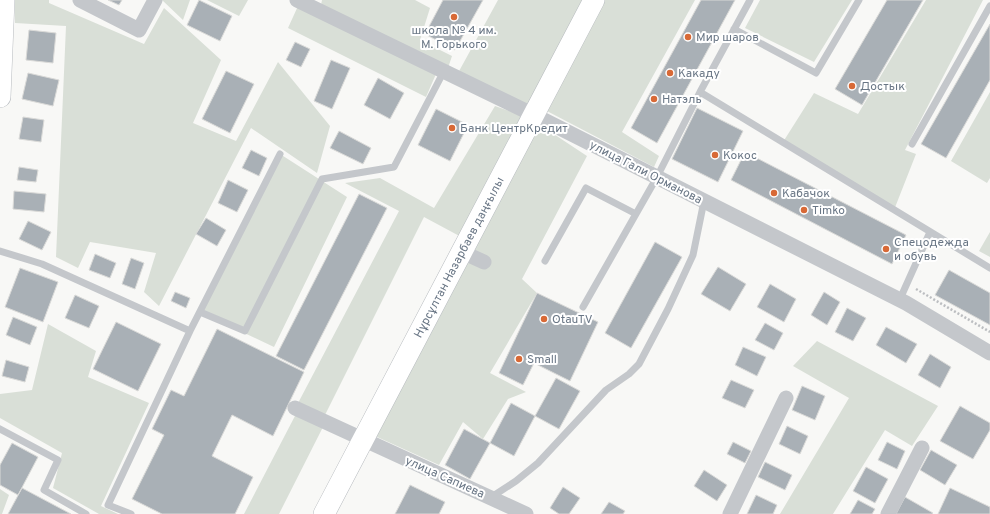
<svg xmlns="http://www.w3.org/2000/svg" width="990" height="514" font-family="Overpass,sans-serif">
<rect width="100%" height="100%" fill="#f8f8f6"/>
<!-- green -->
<path fill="#d9dfd7" d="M 15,0 L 49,0 L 49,3 L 144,44 L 164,8 L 221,60 L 193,123 L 236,141 L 278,62 L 330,126 L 317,173 L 251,128 L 159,306 L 144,292 L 156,253 L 90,242 L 78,268 L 56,257 L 66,26 L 15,23 Z
M 162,0 L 190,0 L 183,20 Z
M 207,0 L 248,0 L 239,16 Z
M 322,0 L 415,0 L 430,8 L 420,40 L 452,56 L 448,68 L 321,5 Z
M 498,0 L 587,0 L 530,108 L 458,73 Z
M 602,0 L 695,0 L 622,132 L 659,156 L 654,167 L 545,110 Z
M 760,0 L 852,0 L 814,62 L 745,28 Z
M 926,0 L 983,0 L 905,150 L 916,154 L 894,210 L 783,142 L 814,93 L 858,114 Z
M 298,6 L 436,74 L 426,97 L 288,28 Z
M 990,92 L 990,178 L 987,183 L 951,161 Z
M 495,106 L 526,117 L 465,239 L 424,217 L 324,417 L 297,405 L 399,211 L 345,183 L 380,178 L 434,208 Z
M 537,123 L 587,156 L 522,279 L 537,293 L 490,373 L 526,392 L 508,399 L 483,439 L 463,422 L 439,465 L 375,436 Z
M 280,154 L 347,197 L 274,347 L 200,312 Z
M 990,232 L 990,257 L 979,251 Z
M 48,324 L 96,351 L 88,377 L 149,403 L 101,506 L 118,514 L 99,514 L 53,488 L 62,453 L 0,418 L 0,394 L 32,390 Z
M 817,341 L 938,406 L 912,446 L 885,430 L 833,514 L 780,514 L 849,398 L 793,366 Z
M 296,414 L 323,427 L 279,514 L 244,514 Z
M 0,489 L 9,495 L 2,514 L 0,514 Z"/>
<!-- building -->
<path fill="#a9b0b6" stroke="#dadad8" d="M 108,0 L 122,0 L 119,5 Z
M 199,0 L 232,16 L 220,41 L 187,25 Z
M 443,0 L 483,0 L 455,50 L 425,34 Z
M 701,0 L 735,0 L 657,143 L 631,128 Z
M 887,0 L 923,0 L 862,105 L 835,89 Z
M 990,24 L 990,80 L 946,158 L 921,144 Z
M 29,30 L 56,33 L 53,63 L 26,60 Z
M 295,42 L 310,49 L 301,67 L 286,60 Z
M 331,60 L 350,68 L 332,109 L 314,101 Z
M 226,71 L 254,84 L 230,133 L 202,119 Z
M 28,73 L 59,80 L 53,106 L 22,99 Z
M 378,78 L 404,93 L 390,119 L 364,105 Z
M 697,108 L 743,131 L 718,182 L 672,159 Z
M 436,109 L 468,125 L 450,161 L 418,145 Z
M 23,117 L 44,120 L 41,142 L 19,139 Z
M 339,131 L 371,148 L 363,164 L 330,148 Z
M 251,150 L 267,158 L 259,176 L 242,168 Z
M 745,152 L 906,235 L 892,264 L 731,180 Z
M 19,167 L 38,170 L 36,182 L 17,180 Z
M 228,180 L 248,190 L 237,212 L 218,203 Z
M 14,191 L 46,194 L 44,212 L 13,209 Z
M 359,194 L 387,208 L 304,370 L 276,356 Z
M 206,218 L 226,230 L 217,246 L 196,234 Z
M 28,221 L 51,232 L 42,250 L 19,239 Z
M 655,242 L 682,257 L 631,348 L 605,333 Z
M 95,254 L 116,263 L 110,278 L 89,270 Z
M 131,258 L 144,263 L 135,289 L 122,284 Z
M 718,267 L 746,284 L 730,311 L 701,294 Z
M 20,268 L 58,282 L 43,322 L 5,307 Z
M 949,270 L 990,293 L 990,325 L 935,295 Z
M 770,284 L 796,299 L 784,322 L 757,307 Z
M 175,292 L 190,298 L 186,308 L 171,301 Z
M 824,292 L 840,302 L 827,325 L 811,315 Z
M 537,293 L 598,322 L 570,381 L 534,363 L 523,385 L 499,373 Z
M 75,295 L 99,306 L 89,328 L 65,318 Z
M 847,308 L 866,318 L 853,341 L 835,332 Z
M 13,317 L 37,327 L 30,345 L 6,335 Z
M 116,322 L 161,344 L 138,391 L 93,369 Z
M 765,323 L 783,333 L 774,350 L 755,340 Z
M 886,327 L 917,344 L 906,363 L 876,345 Z
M 217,329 L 304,372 L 273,436 L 232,415 L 212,456 L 253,477 L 235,514 L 162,514 L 132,499 L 164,435 L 152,429 L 171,390 L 184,396 Z
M 743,347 L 766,357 L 757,376 L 735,365 Z
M 930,354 L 951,367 L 940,388 L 918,375 Z
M 6,360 L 29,367 L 25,382 L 2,376 Z
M 556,378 L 580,391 L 559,429 L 535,416 Z
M 731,380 L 754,390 L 745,408 L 722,398 Z
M 802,386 L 825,396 L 815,420 L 792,410 Z
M 511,403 L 535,416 L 514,456 L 490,443 Z
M 960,406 L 990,423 L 990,430 L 973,459 L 940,441 Z
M 787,426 L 808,436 L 800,454 L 779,444 Z
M 464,429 L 490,443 L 470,479 L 445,465 Z
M 733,442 L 751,451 L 745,463 L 727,454 Z
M 887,442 L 905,451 L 897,469 L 878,460 Z
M 12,443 L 38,457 L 18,495 L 0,485 L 0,465 Z
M 931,450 L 957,465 L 945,485 L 920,470 Z
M 765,462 L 792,475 L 785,490 L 758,477 Z
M 866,467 L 888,479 L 875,503 L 853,491 Z
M 704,470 L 727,485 L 717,501 L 694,486 Z
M 410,485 L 445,502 L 439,514 L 395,514 Z
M 563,487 L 580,498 L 569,514 L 559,514 L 550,508 Z
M 22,488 L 71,514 L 8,514 Z
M 950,488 L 990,507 L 990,514 L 938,514 Z
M 756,495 L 777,505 L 773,514 L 747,514 Z
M 905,497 L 933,513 L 932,514 L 896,514 Z
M 858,500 L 875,509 L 872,514 L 850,514 Z
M 609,502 L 625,511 L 623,514 L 601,514 Z"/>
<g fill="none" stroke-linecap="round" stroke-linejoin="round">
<!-- secondary casing -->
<g stroke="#b7bbbf" stroke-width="22">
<g id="secondary">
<path d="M 0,97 L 4,0"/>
<path id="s1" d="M 324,514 L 594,0"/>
</g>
</g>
<!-- path -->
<path stroke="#bcbec1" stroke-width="2.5" stroke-dasharray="2 2" stroke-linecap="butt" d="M 916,289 L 990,332"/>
<!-- lane -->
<path stroke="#c4c7cb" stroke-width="7" d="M 734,29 L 816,73 L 859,0
M 700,92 L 990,268
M 912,144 L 990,6
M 0,251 L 42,264 L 190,331
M 545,261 L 586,188 L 636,214
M 900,299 L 930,232
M 583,307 L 657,177 L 700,92 L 750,0
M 200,312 L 245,331 L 322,179 L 394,167 L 444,71
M 0,429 L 58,460 L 44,490 L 86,514
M 490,498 L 516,481 L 538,463 L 606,390 L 629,374 L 639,364 L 668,309 L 693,255 L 704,201
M 131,514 L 108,505 L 190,331 L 280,154"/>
<!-- street -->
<path stroke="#c4c7cb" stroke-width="15" d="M 80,0 L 139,30 L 155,0
M 297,0 L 534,115 L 906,303 L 990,353
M 462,252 L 484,262
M 295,408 L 526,514
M 730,514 L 786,398
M 888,514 L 922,448"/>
<!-- secondary -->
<use href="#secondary" stroke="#fff" stroke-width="21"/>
</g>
<!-- markers -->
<g fill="#d86936" stroke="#fff" stroke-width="1.5">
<circle cx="454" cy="17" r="4"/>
<circle cx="688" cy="37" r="4"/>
<circle cx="670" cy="73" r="4"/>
<circle cx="852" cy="86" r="4"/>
<circle cx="654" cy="99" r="4"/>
<circle cx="452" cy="128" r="4"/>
<circle cx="715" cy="155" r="4"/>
<circle cx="774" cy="193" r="4"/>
<circle cx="804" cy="210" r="4"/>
<circle cx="886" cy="249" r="4"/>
<circle cx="544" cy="319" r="4"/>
<circle cx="519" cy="359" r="4"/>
</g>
<g text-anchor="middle" stroke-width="4" stroke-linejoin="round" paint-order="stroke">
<!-- poi labels -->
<g font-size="12" fill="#697685" stroke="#fff" text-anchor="start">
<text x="454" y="34" text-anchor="middle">школа № 4 им.<tspan x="454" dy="14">М. Горького</tspan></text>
<text x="696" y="41">Мир шаров</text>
<text x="678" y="77">Какаду</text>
<text x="860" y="90">Достык</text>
<text x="662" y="103">Натэль</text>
<text x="460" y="132">Банк ЦентрКредит</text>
<text x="723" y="159">Кокос</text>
<text x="782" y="197">Кабачок</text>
<text x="812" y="214">Timko</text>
<text x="894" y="246">Спецодежда<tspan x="894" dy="14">и обувь</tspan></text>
<text x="552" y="323">OtauTV</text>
<text x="527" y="363">Small</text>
</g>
<!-- street labels -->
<g font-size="12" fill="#697685" stroke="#fff">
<text transform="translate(646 172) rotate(27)" y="4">улица Гали Орманова</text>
<text dy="4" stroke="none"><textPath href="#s1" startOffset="290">Нұрсұлтан Назарбаев даңғылы</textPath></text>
<text transform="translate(445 477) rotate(24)" y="4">улица Сапиева</text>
</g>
</g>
</svg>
